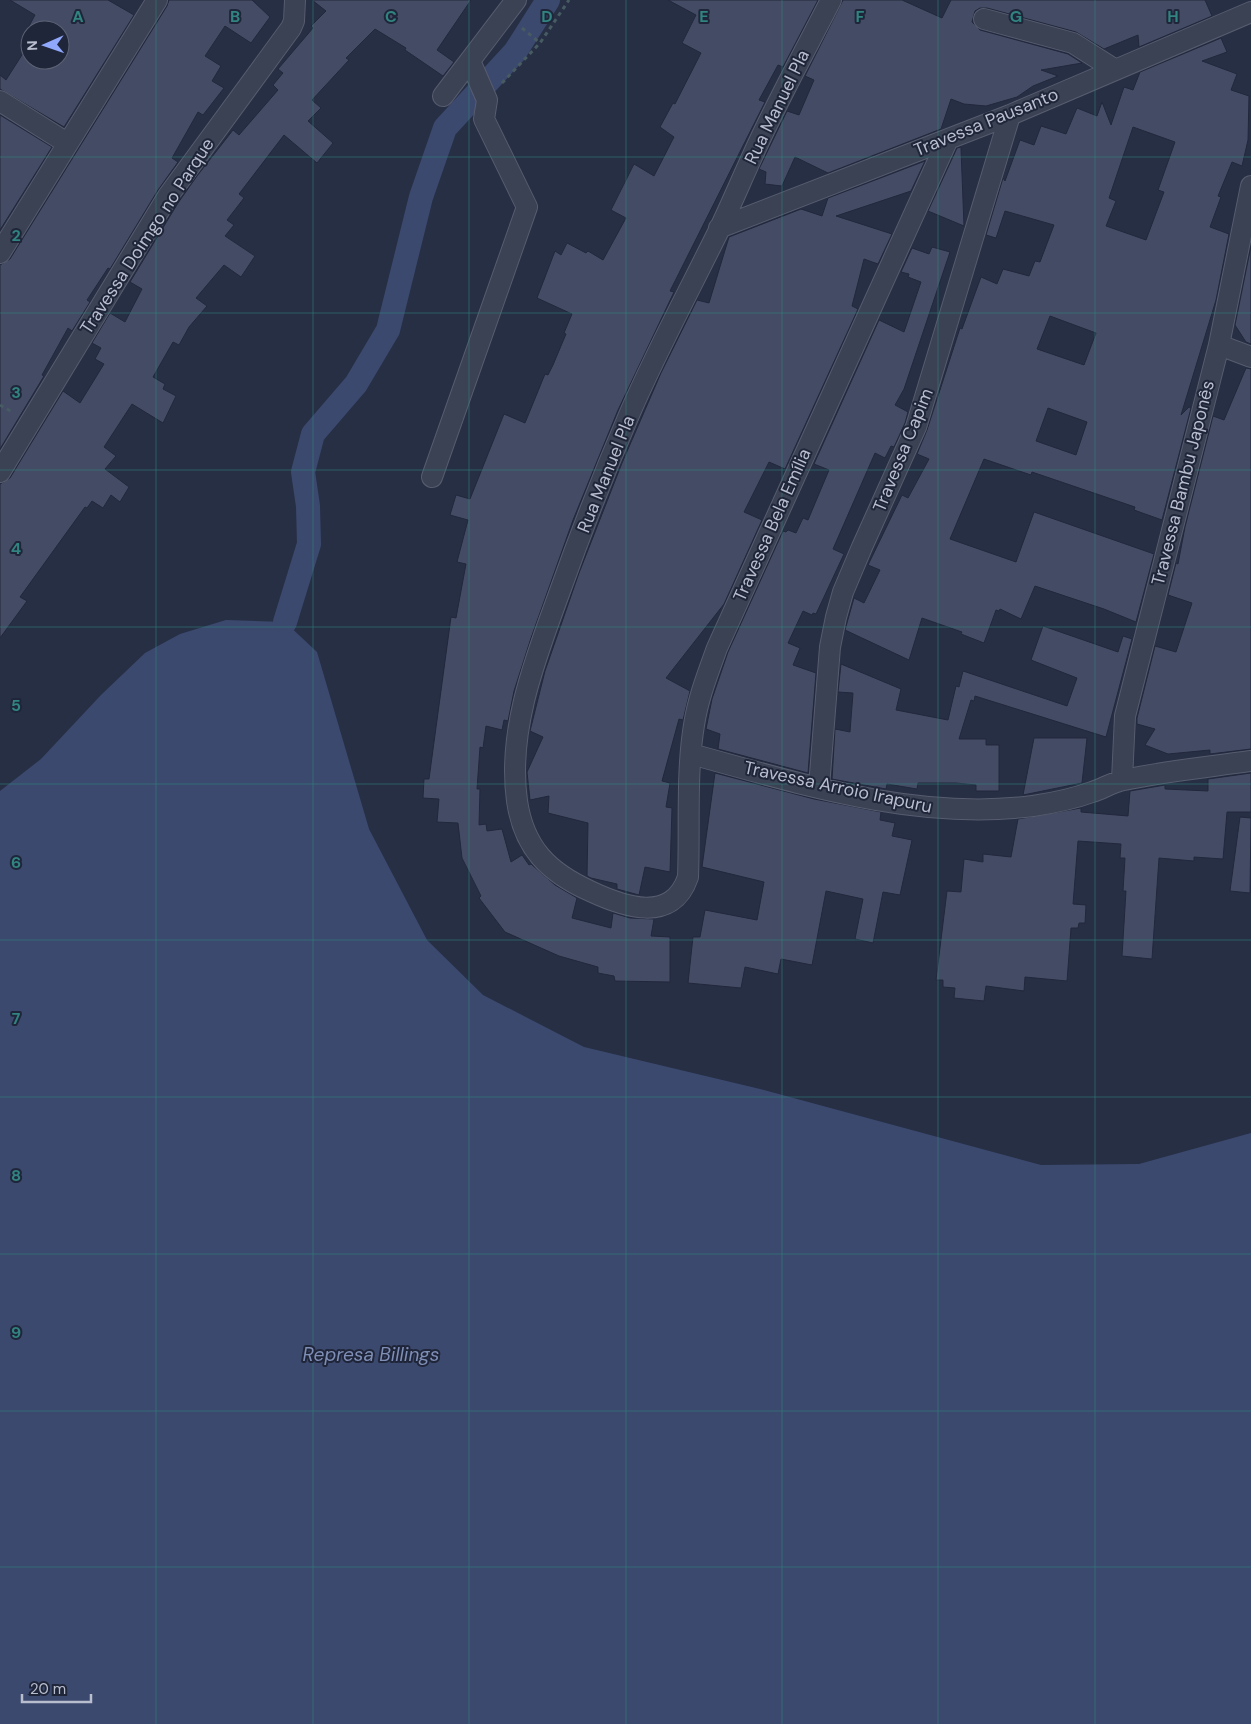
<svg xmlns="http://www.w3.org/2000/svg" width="1251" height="1724" font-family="'DM Sans',sans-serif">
<rect width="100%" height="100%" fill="#272f45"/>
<!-- water -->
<path fill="#3c496e" d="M 226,620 L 285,622 L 317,652 L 369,829 L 427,940 L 483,995 L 584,1047 L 760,1089 L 1041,1165 L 1139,1164 L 1251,1133 L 1251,1724 L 0,1724 L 0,791 L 41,759 L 101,695 L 145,653 L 180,634 Z"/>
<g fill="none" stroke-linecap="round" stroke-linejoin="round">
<!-- canal -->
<path stroke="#3c496e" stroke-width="24" d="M 285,622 L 309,544 L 308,506 L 303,472 L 313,434 L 356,384 L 388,330 L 421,197 L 445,128 L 515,52 L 548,0"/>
</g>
<!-- building -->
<path fill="#444c65" stroke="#22283c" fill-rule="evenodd" d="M 10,0 L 108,0 L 134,15 L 64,127 L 0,89 L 0,75 L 6,80 L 27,47 L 20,43 L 35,15 ZM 30,30 L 60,30 L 60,60 L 30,60 Z
M 169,0 L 252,0 L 270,17 L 251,43 L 225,26 L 205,56 L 221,66 L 212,81 L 224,88 L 203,115 L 198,112 L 172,158 L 178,162 L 158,190 L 110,269 L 108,268 L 87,300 L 90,302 L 72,331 L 68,328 L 42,375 L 44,376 L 0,449 L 0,265 L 10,259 L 167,6 Z
M 312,0 L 471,0 L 437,50 L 454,62 L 443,76 L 405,50 L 406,48 L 375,29 L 346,58 L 349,60 L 312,100 L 321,108 L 308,121 L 333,143 L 317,163 L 284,135 L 239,194 L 244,198 L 227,220 L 234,225 L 225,236 L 255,256 L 241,277 L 224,265 L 196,298 L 207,306 L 189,327 L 179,345 L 173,342 L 153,377 L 165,384 L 163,389 L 176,396 L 163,423 L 132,404 L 104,447 L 116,456 L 105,469 L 129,487 L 120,502 L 111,495 L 103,508 L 92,501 L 87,508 L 85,507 L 20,597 L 27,601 L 0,638 L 0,484 L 10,478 L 63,391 L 80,403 L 104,364 L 95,359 L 101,348 L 92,343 L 110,313 L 125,322 L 142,289 L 130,282 L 178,203 L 197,176 L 233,130 L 239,135 L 278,90 L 273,85 L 283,73 L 278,69 L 313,28 L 311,26 L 326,11 Z
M 668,0 L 818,0 L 783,67 L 778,65 L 759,100 L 765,102 L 670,291 L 674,292 L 618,410 L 573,520 L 531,638 L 514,691 L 508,721 L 504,720 L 502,730 L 486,726 L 483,748 L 480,747 L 477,789 L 480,789 L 479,825 L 486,824 L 487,831 L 502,829 L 511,862 L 522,855 L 529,865 L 531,864 L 555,885 L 577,898 L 572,918 L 611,928 L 613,913 L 630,918 L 654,919 L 651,936 L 670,937 L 670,982 L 615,981 L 614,976 L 598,973 L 598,967 L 559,956 L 505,932 L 479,898 L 481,896 L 462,858 L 458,823 L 437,822 L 439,799 L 423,798 L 424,779 L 429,779 L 451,617 L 456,618 L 466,564 L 457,562 L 468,520 L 450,515 L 456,495 L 470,499 L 504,414 L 525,423 L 545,374 L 548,375 L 553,365 L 566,334 L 564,333 L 572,314 L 537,298 L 555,251 L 561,255 L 567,243 L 586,253 L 588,251 L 603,260 L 626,218 L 611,210 L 634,164 L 654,176 L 674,137 L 660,127 L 673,103 L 675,104 L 701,53 L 682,43 L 696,15 Z
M 843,0 L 902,0 L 942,18 L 951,0 L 1205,0 L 1212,16 L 1139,47 L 1138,35 L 1104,49 L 1076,32 L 987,8 L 980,8 L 975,11 L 972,22 L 980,30 L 1068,54 L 1082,63 L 1041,70 L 1058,76 L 1033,86 L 1017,97 L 986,106 L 964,104 L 951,99 L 941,129 L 828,173 L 795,157 L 782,186 L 765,184 L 766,172 L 759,169 L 787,111 L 799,115 L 814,80 L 805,76 Z
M 1221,38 L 1227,52 L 1202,61 L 1237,74 L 1231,90 L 1249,96 L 1248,140 L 1242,166 L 1232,162 L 1218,196 L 1221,197 L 1210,227 L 1229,234 L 1216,300 L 1181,415 L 1189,407 L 1191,408 L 1162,520 L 1134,510 L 1135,507 L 1032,472 L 1031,475 L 984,459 L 950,539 L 1016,562 L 1034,512 L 1154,554 L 1136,622 L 1104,609 L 1035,586 L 1021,619 L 1000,609 L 999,611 L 996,610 L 984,643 L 961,634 L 962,632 L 922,618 L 909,660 L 845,630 L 854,598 L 864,603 L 880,570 L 868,565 L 902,495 L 908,498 L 929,459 L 917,454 L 927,430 L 960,328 L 962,329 L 981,277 L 997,284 L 1003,269 L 1029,276 L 1035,261 L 1040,262 L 1054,225 L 1005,211 L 996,238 L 986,235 L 1003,178 L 1005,181 L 1020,140 L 1034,145 L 1041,126 L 1066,134 L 1077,108 L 1097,116 L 1102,102 L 1111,125 L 1124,87 L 1133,90 L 1140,72 ZM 1133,127 L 1175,142 L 1158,190 L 1164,192 L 1146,240 L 1106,226 L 1116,201 L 1109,198 ZM 1050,316 L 1096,333 L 1084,365 L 1037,349 ZM 1048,408 L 1087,422 L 1076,455 L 1036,441 Z
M 0,115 L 52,147 L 0,230 Z
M 961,147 L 961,149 L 964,226 L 928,211 L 957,148 Z
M 925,161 L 911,191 L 836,216 L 892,234 L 878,264 L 864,259 L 852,306 L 858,309 L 785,469 L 769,462 L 744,512 L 762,520 L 724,604 L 666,678 L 690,691 L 683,720 L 679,719 L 662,781 L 670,783 L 666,807 L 672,808 L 670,872 L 645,867 L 639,895 L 617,889 L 617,884 L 591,878 L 587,876 L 588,823 L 548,813 L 549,796 L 530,800 L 527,772 L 543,737 L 530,731 L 545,671 L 579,573 L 622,463 L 661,373 L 697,300 L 709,303 L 729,237 L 801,209 L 822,216 L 828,198 Z
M 1251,246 L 1251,344 L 1246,342 L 1235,325 Z
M 932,247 L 950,252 L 904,389 L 895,405 L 908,412 L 905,423 L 894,447 L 891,446 L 885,458 L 875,453 L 833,549 L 844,554 L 816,614 L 813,613 L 812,615 L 803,611 L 788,643 L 800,648 L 793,665 L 816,673 L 808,773 L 718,749 L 720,734 L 706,729 L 712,699 L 728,652 L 783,531 L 786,532 L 788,530 L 796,533 L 803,518 L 808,520 L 829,470 L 814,464 L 879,320 L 904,332 L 921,282 L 908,277 L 909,274 L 901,272 L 912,248 L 929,254 Z
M 1246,368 L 1251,369 L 1251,749 L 1210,754 L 1210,750 L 1168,754 L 1145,745 L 1155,729 L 1137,724 L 1137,718 L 1155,646 L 1176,652 L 1192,603 L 1168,595 L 1176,563 L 1178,564 L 1185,527 L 1213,416 L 1224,420 Z
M 1043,626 L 1118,652 L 1123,636 L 1132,639 L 1106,737 L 975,696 L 974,701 L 971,700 L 959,739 L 986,739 L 986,745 L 999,745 L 999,791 L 976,791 L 976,785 L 956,783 L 918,783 L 917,789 L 887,784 L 886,789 L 832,779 L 835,729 L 850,732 L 853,693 L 838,692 L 841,664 L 901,689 L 896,710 L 948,720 L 956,686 L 959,687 L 963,671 L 1067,706 L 1077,678 L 1031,660 Z
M 1034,738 L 1087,738 L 1082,783 L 1023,795 Z
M 715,773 L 814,799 L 881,812 L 880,820 L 895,823 L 892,836 L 912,840 L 900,895 L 883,892 L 873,943 L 855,939 L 863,899 L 826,891 L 812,965 L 781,959 L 778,974 L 745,967 L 741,988 L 688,983 L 693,937 L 700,937 L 705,910 L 757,920 L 764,882 L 702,867 Z
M 1251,773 L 1251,812 L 1227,812 L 1223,859 L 1194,857 L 1194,861 L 1159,858 L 1152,959 L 1122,956 L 1126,891 L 1123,891 L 1125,858 L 1120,858 L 1121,844 L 1078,841 L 1073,904 L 1086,905 L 1085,923 L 1079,923 L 1078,928 L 1071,928 L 1067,981 L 1025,977 L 1024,991 L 986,986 L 984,1001 L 954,998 L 955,988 L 943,987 L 943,980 L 936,980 L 947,891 L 961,892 L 964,859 L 983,862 L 983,854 L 1011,857 L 1018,819 L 1081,808 L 1081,812 L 1128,816 L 1130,791 L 1165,785 L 1165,789 L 1208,791 L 1208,779 Z
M 1240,817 L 1251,818 L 1250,893 L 1230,891 Z"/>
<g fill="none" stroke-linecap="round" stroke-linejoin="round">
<!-- minor casing -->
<g stroke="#575c6f" stroke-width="22">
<path id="minor" d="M 831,0 C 809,43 786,85 765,129 C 749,162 735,196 719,230 C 689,291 656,352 629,415 C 604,473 581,532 560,591 C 536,657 507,729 517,801 C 524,848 548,872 590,891 C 624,907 672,924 688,877 C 690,827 686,774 694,725 C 698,698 708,673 717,648 L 948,139
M 984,19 L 1073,43 L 1114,69
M 443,96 L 516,0
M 0,101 L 67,143
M 719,228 L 1010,115 L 1251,12
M 0,253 L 157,0
M 1219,345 L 1251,357
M 0,472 L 168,196 L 291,28 L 294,21 L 295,0
M 432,477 L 527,207 L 484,119 L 487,100 L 470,61
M 691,754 C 801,784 917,821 1033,806 C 1053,803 1073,799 1092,792 C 1102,789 1113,782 1124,780 C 1165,771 1209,767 1251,761
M 1122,780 L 1125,716 L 1219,345 L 1251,186
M 819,787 L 830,647 L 836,617 L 843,592 L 862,547 L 916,427 L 1010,115"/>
</g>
<!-- path -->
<path stroke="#475b62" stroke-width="3" stroke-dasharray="4 4" stroke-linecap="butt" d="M 522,28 L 540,43
M 502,83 L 540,43 L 569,0
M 0,405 L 12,412"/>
<!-- minor -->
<use href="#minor" stroke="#3b4254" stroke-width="20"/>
</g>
<!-- grid -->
<path fill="none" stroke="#318481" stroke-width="1" stroke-opacity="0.55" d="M 156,0 L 156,1724M 313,0 L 313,1724M 469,0 L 469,1724M 626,0 L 626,1724M 782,0 L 782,1724M 938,0 L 938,1724M 1095,0 L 1095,1724M 0,157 L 1251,157M 0,313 L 1251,313M 0,470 L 1251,470M 0,627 L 1251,627M 0,784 L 1251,784M 0,940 L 1251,940M 0,1097 L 1251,1097M 0,1254 L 1251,1254M 0,1411 L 1251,1411M 0,1567 L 1251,1567"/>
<g text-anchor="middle" stroke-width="4" stroke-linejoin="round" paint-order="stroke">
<!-- street labels -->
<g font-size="18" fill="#b9bece" stroke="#20263a">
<text transform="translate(777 107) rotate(-64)" y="6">Rua Manuel Pla</text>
<text transform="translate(986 122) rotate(-22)" y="6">Travessa Pausanto</text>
<text transform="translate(147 236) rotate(-57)" y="6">Travessa Doimgo no Parque</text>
<text transform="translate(903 450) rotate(-68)" y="6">Travessa Capim</text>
<text transform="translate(606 474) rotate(-68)" y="6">Rua Manuel Pla</text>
<text transform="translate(1183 483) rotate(-76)" y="6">Travessa Bambu Japonês</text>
<text transform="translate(772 525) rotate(-66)" y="6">Travessa Bela Emília</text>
<text transform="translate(838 787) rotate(12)" y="6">Travessa Arroio Irapuru</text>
</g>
<!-- water labels -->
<g font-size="19" font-style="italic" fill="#7f8eb6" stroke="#20263a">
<text x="371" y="1361">Represa Billings</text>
</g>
</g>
<g font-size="16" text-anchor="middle" font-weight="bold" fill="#318481" stroke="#20263a" stroke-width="4" stroke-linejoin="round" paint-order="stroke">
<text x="78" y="22">A</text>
<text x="235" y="22">B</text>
<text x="391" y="22">C</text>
<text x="547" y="22">D</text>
<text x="704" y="22">E</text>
<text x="860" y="22">F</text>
<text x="1016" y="22">G</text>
<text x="1173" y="22">H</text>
<text x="16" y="241">2</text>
<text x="16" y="398">3</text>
<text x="16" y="554">4</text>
<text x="16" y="711">5</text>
<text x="16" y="868">6</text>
<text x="16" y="1024">7</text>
<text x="16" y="1181">8</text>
<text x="16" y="1338">9</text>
</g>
<!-- north arrow -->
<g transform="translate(45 45) rotate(268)"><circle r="24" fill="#20263a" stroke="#5d6375"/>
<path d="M0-4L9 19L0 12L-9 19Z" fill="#90a8fc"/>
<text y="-8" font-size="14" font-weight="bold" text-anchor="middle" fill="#b9bece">N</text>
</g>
<!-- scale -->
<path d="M22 1694v8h69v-8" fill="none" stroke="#b9bece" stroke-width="2.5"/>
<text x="30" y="1694" font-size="15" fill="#b9bece" stroke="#20263a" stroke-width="4" paint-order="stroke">20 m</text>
</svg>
